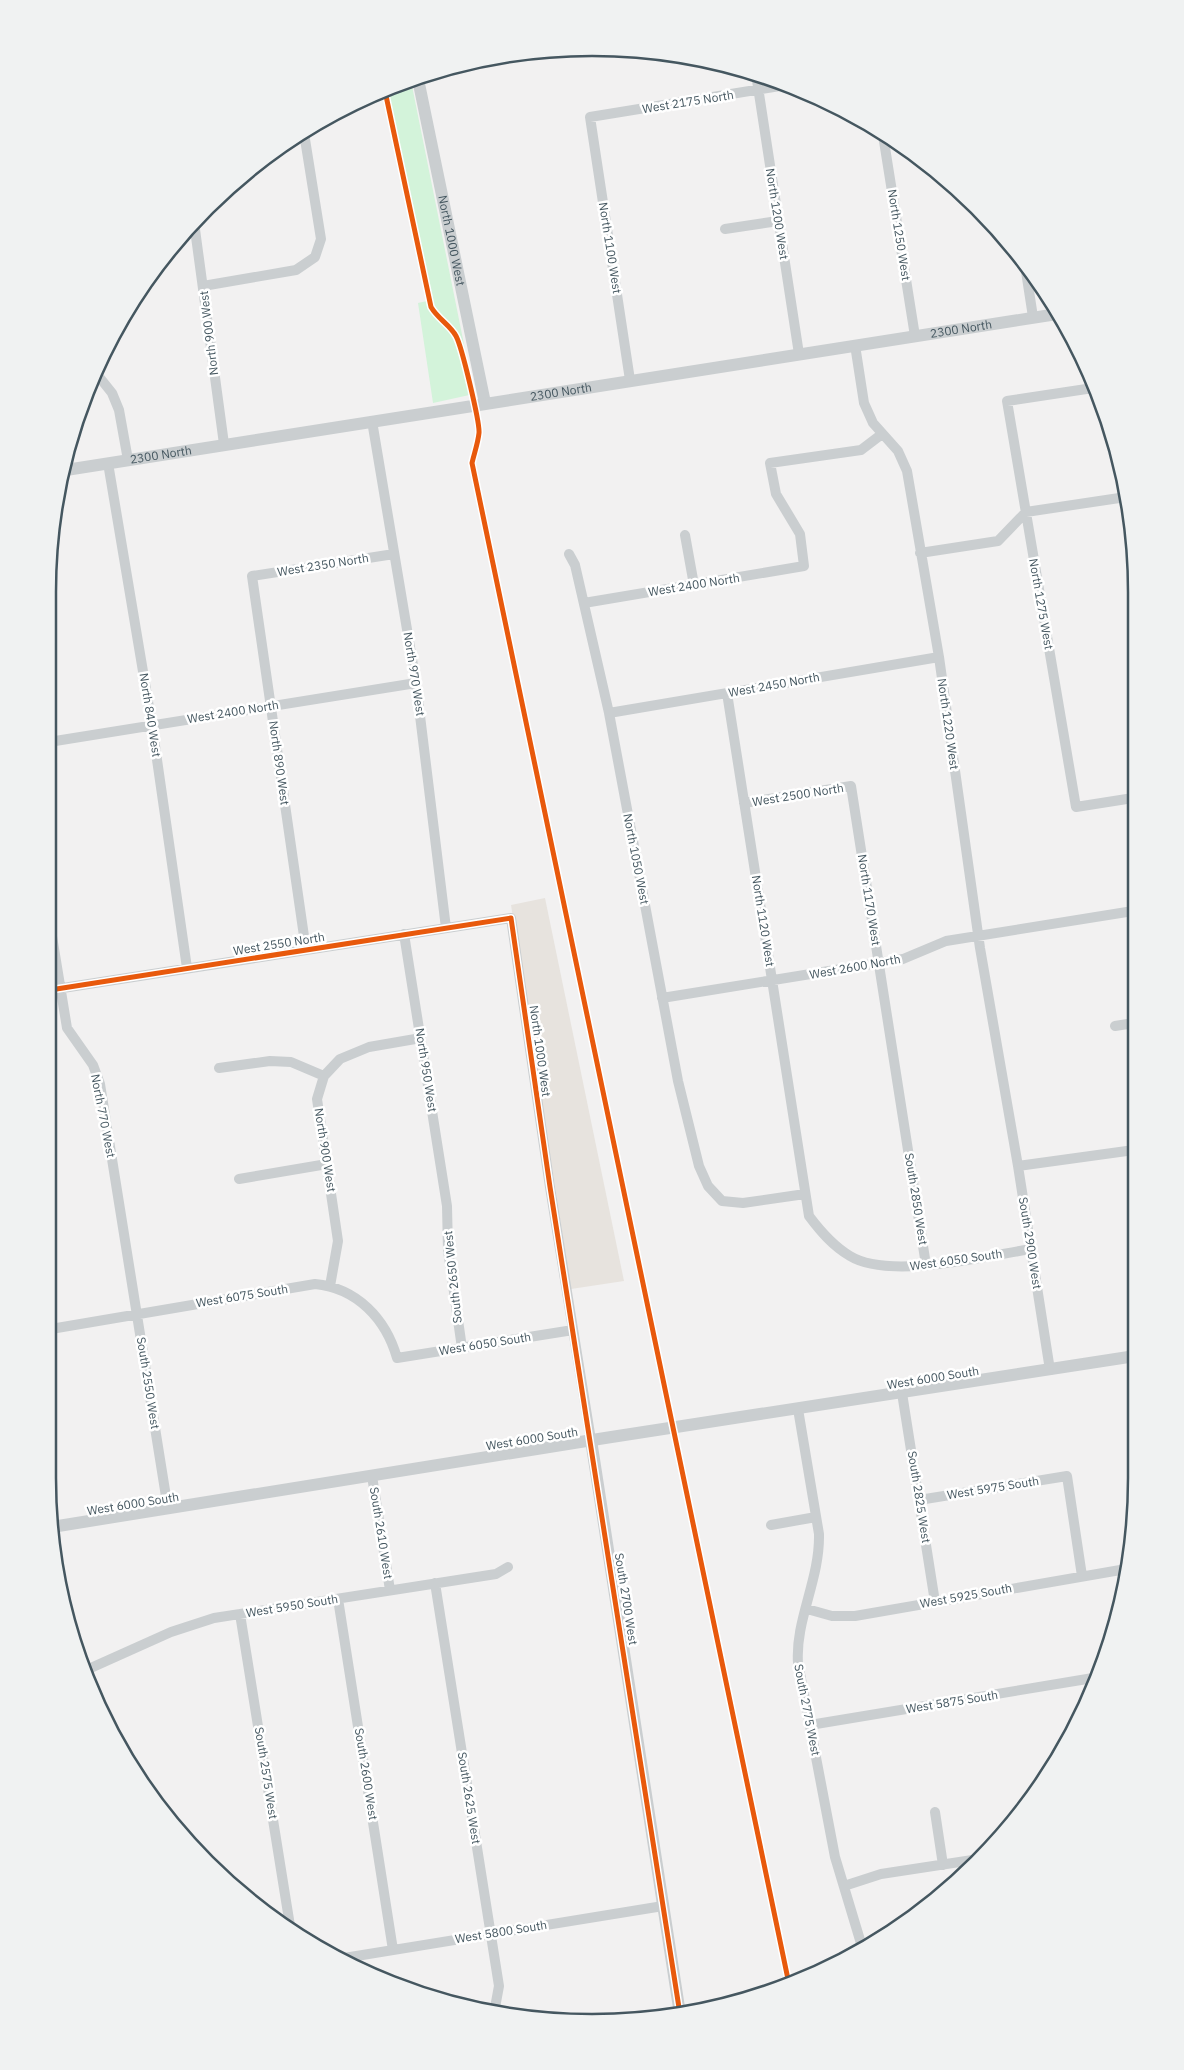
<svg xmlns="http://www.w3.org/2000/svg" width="1184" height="2070" font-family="'IBM Plex Sans',sans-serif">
<rect width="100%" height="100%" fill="#f2f1f1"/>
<!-- commercial -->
<path fill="#e7e3de" d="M 545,898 L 624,1281 L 571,1289 L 511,905 Z"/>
<!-- green -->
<path fill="#d3f3da" d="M 411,81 L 474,394 L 433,403 L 418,303 L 427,301 L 384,91 Z"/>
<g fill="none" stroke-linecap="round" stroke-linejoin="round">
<!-- minor -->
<path stroke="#caced0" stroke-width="10" d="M 756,74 L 799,354
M 883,135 L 915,336
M 194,222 L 224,444
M 725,229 L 778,221
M 1025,265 L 1033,317
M 203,286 L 296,270 L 315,257 L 321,239 L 304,133
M 855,345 L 864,403 L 873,423 L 898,451 L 907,471 L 939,657 L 980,948 L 1018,1166 L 1050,1370
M 96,373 L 112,393 L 119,410 L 128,460
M 630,380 L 590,117 L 786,85
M 1093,388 L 1007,401 L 1076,807 L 1133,798
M 372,421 L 416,683 L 446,928
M 108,463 L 152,725 L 187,968
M 685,535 L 694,585
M 920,553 L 998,541 L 1026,512 L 1126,497
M 569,554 L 575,565 L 609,713 L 678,1081 L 699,1166 L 708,1186 L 722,1201 L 743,1203 L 805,1194
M 584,603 L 804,566 L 800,534 L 776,494 L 770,463 L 861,450 L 882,434
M 727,693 L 809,1216 C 821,1232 833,1246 850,1256 C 889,1280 986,1256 1031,1249
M 609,713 L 939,657
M 49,742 L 416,683
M 744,803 L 851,786 L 926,1265
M 50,924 L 67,1028 L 93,1065 L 100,1084 L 168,1509
M 404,934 L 447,1206 L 448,1250 L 462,1348
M 306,950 L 252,576 L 394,554
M 50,990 L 511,918 L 550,1187 L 591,1440
M 662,998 L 903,959 L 946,941 L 1133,911
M 1115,1026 L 1134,1023
M 219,1068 L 270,1061 L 291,1062 L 324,1076 L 340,1059 L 369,1047 L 421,1038
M 324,1076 L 317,1099 L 338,1241 L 330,1286
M 1018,1166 L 1134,1150
M 239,1179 L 327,1164
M 51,1329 L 315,1284 C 357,1288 386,1319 397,1358 L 573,1330
M 902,1393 L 935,1602
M 798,1409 L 819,1534 C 820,1580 795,1620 798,1663 L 835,1857 L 863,1950
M 372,1476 L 390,1590
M 919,1500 L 1067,1476 L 1082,1576
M 771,1525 L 816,1517
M 435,1583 L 499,1986 L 494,2013
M 338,1599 L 393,1950
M 807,1609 L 832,1616 L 855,1616 L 1126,1569
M 240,1614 L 291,1932
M 84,1671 L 171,1632 L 214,1618 L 496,1574 L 508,1567
M 810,1725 L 1093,1678
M 935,1812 L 943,1865
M 844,1886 L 881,1874 L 979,1859
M 338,1959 L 663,1906"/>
<!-- tertiary -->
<g stroke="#caced0" stroke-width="12">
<path id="s1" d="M 418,79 L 485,403"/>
<path id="s2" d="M 66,470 L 1057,314"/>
<path d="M 591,1440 L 680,2014"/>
<path d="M 52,1527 L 605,1438 L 1135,1356"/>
</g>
<!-- cycleway casing -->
<g stroke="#fff" stroke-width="8">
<path id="cycleway" d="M 385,91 L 431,307 C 438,319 450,325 456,336 C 462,347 480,423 479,433 C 478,443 474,454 472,463 L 789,1984
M 50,990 L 511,918 L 550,1187 L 680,2014"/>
</g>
<!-- cycleway -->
<use href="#cycleway" stroke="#e8590c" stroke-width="5"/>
</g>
<g text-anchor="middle" stroke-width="5" stroke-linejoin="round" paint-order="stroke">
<!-- street labels -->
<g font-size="12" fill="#455760" stroke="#fff">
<text transform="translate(688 102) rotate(-9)" y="4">West 2175 North</text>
<text transform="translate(777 214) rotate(81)" y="4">North 1200 West</text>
<text transform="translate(899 235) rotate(81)" y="4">North 1250 West</text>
<text dy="4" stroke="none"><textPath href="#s1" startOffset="165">North 1000 West</textPath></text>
<text transform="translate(610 248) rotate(81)" y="4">North 1100 West</text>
<text dy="4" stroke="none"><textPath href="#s2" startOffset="906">2300 North</textPath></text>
<text transform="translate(209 333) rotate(-97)" y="4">North 900 West</text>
<text dy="4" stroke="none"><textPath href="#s2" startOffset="501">2300 North</textPath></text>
<text dy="4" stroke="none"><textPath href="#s2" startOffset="96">2300 North</textPath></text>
<text transform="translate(323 565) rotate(-9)" y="4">West 2350 North</text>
<text transform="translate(694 585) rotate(-9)" y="4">West 2400 North</text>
<text transform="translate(1041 604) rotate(80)" y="4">North 1275 West</text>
<text transform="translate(414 674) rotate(81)" y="4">North 970 West</text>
<text transform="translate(774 685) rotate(-10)" y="4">West 2450 North</text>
<text transform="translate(233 712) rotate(-9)" y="4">West 2400 North</text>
<text transform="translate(150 715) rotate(81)" y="4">North 840 West</text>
<text transform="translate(948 724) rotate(82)" y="4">North 1220 West</text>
<text transform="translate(279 763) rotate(82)" y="4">North 890 West</text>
<text transform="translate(798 795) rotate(-9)" y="4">West 2500 North</text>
<text transform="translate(636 859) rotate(79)" y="4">North 1050 West</text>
<text transform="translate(869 900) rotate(81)" y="4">North 1170 West</text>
<text transform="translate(763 921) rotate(81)" y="4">North 1120 West</text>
<text transform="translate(279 944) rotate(-9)" y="4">West 2550 North</text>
<text transform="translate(855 967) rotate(-10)" y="4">West 2600 North</text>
<text transform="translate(540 1051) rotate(82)" y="4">North 1000 West</text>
<text transform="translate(426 1070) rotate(81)" y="4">North 950 West</text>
<text transform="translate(103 1116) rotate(79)" y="4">North 770 West</text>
<text transform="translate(325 1150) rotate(81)" y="4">North 900 West</text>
<text transform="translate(916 1199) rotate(81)" y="4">South 2850 West</text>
<text transform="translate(1030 1243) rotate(81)" y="4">South 2900 West</text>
<text transform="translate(956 1260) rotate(-8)" y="4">West 6050 South</text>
<text transform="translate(453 1277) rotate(-96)" y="4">South 2650 West</text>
<text transform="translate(242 1296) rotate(-9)" y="4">West 6075 South</text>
<text transform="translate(485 1344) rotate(-9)" y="4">West 6050 South</text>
<text transform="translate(933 1378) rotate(-9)" y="4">West 6000 South</text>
<text transform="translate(148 1383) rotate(81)" y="4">South 2550 West</text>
<text transform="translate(532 1439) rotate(-9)" y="4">West 6000 South</text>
<text transform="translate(993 1488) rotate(-9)" y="4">West 5975 South</text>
<text transform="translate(919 1497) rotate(81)" y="4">South 2825 West</text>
<text transform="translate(133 1504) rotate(-9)" y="4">West 6000 South</text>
<text transform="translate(381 1533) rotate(81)" y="4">South 2610 West</text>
<text transform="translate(966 1596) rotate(-10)" y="4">West 5925 South</text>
<text transform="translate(626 1599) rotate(81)" y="4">South 2700 West</text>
<text transform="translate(292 1606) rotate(-9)" y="4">West 5950 South</text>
<text transform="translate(952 1702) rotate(-9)" y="4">West 5875 South</text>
<text transform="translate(807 1710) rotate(79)" y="4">South 2775 West</text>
<text transform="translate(266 1773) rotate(81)" y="4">South 2575 West</text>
<text transform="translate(366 1774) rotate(81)" y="4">South 2600 West</text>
<text transform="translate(469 1798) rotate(81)" y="4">South 2625 West</text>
<text transform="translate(501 1932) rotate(-9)" y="4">West 5800 South</text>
</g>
</g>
<!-- crop -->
<path d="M0 0H1184V2070H0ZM592 56H592A536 536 0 0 1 1128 592V1478A536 536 0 0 1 592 2014H592A536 536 0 0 1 56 1478V592A536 536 0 0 1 592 56Z" fill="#f0f2f2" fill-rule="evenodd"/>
<path fill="none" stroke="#455760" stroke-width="2.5" d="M592 56H592A536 536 0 0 1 1128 592V1478A536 536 0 0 1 592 2014H592A536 536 0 0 1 56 1478V592A536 536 0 0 1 592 56Z"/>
</svg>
